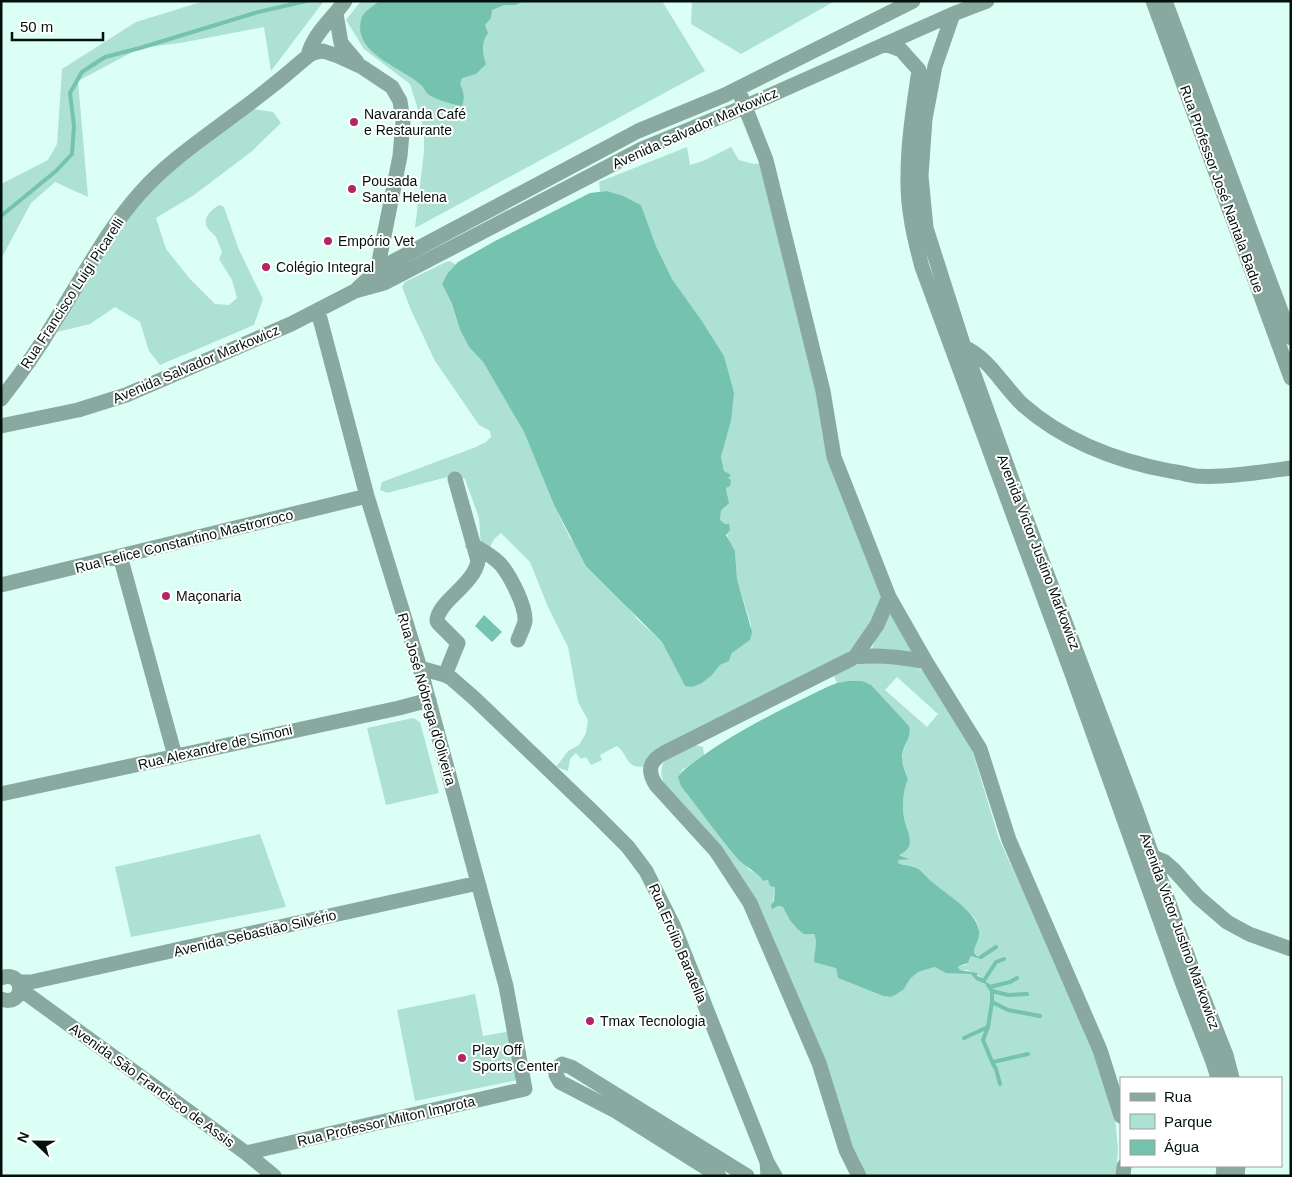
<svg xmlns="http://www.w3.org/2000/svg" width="1292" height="1177" font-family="Helvetica,sans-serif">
<rect width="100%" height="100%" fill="#dcfff5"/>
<!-- green -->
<path fill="#ade1d3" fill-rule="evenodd" d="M 204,1 L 324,1 L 271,71 L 264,27 L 180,43 L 140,48 L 78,81 L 88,197 L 55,182 L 31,203 L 1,259 L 1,184 L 48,160 L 57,144 L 62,69 L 136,22 Z
M 361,1 L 662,1 L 705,71 L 415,228 L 424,151 L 424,129 L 410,84 L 364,49 L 346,20 Z
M 692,1 L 835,1 L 741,54 L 691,24 Z
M 253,109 L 273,112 L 281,123 L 251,152 L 194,195 L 156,218 L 166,249 L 190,279 L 215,304 L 229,305 L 237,298 L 232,280 L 219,259 L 222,252 C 220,247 218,242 216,237 C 214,235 212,233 210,231 C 200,221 209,211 219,205 L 224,207 L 239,250 L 263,299 L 254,325 L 160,365 L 149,351 L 140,322 L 115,307 L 90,324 L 57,332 L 134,204 L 180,162 Z
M 687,147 L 690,165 L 703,161 L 731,147 L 739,160 L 754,164 L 763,163 L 823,415 L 881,590 L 881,607 L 859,649 L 646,766 C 625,770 629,755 617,746 L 600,755 L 602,760 L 591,765 L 586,757 L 581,759 L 576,753 L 570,759 L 568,771 L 556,767 L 568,751 L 579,745 L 586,733 L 588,720 L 578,702 L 568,647 L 548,607 L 530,562 L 501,533 L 494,539 L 490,547 L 481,545 L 479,518 L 465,479 L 459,476 L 451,476 L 387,493 L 380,490 L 382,482 L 476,447 L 486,442 L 491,437 L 490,431 L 479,425 L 435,361 L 411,310 L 402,287 L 405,282 L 446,262 L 450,261 L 456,265 L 447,274 L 442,284 L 452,304 L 460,330 L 469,347 L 483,362 L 524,432 L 554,505 L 570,538 L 638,620 L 662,642 L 685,686 L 712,675 L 720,665 L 729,661 L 732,653 L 750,640 L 751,625 L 737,579 L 735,551 L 729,542 L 725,524 L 720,521 L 721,511 L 725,508 L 728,496 L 726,488 L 727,478 L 724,471 L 721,457 L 731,421 L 724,356 L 702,321 L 672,279 L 656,246 L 641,205 L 607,191 L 600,192 L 599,182 Z
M 892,614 L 914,653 L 872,649 L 875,640 L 889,615 Z
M 869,662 L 903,663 L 925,671 L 970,743 L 999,839 L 1083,1020 L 1115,1118 L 1118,1149 L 1116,1176 L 865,1176 L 852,1151 L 779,961 L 663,782 C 656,757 673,754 692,744 L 703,747 L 704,755 L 682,770 L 679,777 L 749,870 L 757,873 L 763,881 L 769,880 L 775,887 L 772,909 L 778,906 L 783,907 C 790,924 795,929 814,934 C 818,943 814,951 815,961 L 836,967 L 838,978 L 883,996 L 891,997 L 897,994 L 904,989 L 910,979 L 918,972 L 935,967 L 943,970 L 971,974 L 985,979 L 967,970 L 960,970 L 958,967 L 959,966 L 966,965 L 970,960 L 971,955 L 981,959 L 980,956 L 975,955 L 973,951 C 976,942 981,936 978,925 C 972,908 943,894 930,881 C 925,876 923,870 916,867 C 911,865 903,866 898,863 L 899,860 L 908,858 L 899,855 C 918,848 906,832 904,818 C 902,805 903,790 908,778 L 902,761 L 902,753 L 907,741 L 909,726 L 888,704 L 848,681 L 837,683 L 834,676 L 849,667 ZM 897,677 L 938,714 L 927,727 L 885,690 Z
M 413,718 L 420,722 L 439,793 L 386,805 L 367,728 Z
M 260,834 L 286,907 L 131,937 L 115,867 Z
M 475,994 L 483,1036 L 512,1031 L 522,1079 L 415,1101 L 397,1010 Z"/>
<!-- water -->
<path fill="#75c2af" d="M 379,1 L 525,1 L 515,5 L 504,5 L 492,10 L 491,18 L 485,25 L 488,33 C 481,42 482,54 486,64 L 476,74 L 462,78 L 460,84 C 464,92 465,98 462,106 C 452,104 437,100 429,95 C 425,92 424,87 420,84 C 400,67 353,53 361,20 C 363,11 373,7 379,1 Z
M 607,191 L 623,196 L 641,205 L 656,246 L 672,279 L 702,321 L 724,356 L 734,393 L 731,421 L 721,457 L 724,471 L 731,475 L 728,478 L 731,480 L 730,486 L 726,488 L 729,503 L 721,511 L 720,520 L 725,524 L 729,524 L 730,530 L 726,535 L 735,551 L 737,579 L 752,632 L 750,640 L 732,653 L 729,661 L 720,665 L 712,675 L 702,683 L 692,687 L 685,686 L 662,642 L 586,566 L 554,505 L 524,432 L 483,362 L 469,347 L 460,330 L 452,304 L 442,284 L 447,274 L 458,262 L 495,241 L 590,193 Z
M 484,615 L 502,632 L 492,642 L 475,626 Z
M 848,681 L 862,681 L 871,685 L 909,726 C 912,737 904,744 902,754 C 901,762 905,771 908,779 C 903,790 902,805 904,818 C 907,833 918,847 899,855 L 909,859 L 899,860 L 898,863 C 904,866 911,865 917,868 C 923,871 926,877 931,881 C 945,894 976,910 979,931 C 980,940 974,945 974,953 L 977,956 L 982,957 L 981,959 L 971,956 L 968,963 L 959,966 L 958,967 L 960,970 L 977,973 L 977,976 L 985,979 L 988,985 L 976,980 L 971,974 L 946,973 L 935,967 L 918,972 L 910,979 L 904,989 L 897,994 L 891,997 L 883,996 L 838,978 L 836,968 L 814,962 C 814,952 818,943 814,934 L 804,934 C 794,927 788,919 783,907 L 778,906 L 772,909 L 771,905 L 774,901 L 775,887 L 770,886 L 768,880 L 763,881 C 757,871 746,868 738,859 C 718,836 700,810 681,786 L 678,777 C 684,768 693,763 701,757 C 740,729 784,708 827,687 L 837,683 Z"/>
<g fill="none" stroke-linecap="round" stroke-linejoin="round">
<!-- stream -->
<path stroke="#75c2af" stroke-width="4" d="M 1,216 L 56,171 L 72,154 L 74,126 L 70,93 L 82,72 L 105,57 L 140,48 L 258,12 L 306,1
M 981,957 L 996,947
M 985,979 L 996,962 L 1004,959
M 988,985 L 992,991 L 992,1002 L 988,1027 L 983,1040 L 993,1064 L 996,1069 L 1000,1084
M 990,987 L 1010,982 L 1017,978
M 992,991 L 1008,995 L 1027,994
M 992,1002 L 1008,1010 L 1040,1016
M 964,1038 L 988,1027
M 993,1062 L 1028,1054"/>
<!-- minor -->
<path stroke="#89a89f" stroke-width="15" d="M 1153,1 L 1291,378
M 1165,1 L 1291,338
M 336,14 L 341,43 L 357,62
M 953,14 L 935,66 L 925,119 L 921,176 L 926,228 L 964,347 L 1024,513 L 1136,810 L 1194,974 L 1226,1055 L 1232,1078
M 885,44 L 901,50 L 919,70 C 914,105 908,140 908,176 C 907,207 914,237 922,267 L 1072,674 L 1181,979 L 1213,1062 L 1218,1078
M 308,56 L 313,53 L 323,51 L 338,56 L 362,67 L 392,87 L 400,101 L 403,121 L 400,156 L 380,256 L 379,269 L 381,277
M 738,89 L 766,160 L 823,391 L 834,457 L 889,597 L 926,662 L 980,749 L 1009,840 L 1100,1050 L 1121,1116
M 358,288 L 379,269 L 638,131 L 725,95 L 913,1
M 960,348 L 964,347 C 989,358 1003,386 1023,405 C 1064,441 1117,461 1170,471 C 1179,472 1188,475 1196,476 C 1225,478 1262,472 1291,468
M 1,399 C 21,374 39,348 55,321 C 83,277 106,231 141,192 C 168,162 201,140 234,115 C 259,97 284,77 308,56 C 312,35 333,18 345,1
M 1,426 L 78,410 L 126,395 L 291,324 L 355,291 L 384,283 L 642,149 L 744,107 L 953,14 L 987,1
M 473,545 C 483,551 495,557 502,566 C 511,578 526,606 525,621 C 524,627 520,634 518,640
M 120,556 L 175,756
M 1,585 L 367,496
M 855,657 L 877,625 L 889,597
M 420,668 L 445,675 L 451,678 L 474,698 L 595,814 L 628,847 L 646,871 L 673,925 L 767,1162
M 445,675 L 458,643 L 439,624 L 437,621 C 437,602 474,585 478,561 L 455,479
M 1,794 L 399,708 L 429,700
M 1146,858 L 1151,856 L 1165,862 L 1174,870 L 1198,897 L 1227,922 L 1249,934 L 1291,949
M 1,978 C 26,969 26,1008 1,999
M 18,982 L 31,982 L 478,883
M 20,989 L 246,1153 L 274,1176
M 246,1153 L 525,1089 L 506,986 L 420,668 L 367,496 L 318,311
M 719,1176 L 614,1110 L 560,1082 L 556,1075 L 556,1069 L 562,1064 L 571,1067 L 747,1176
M 768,1176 L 767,1162 L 775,1176
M 859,1176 L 846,1150 L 819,1063 L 750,903 L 716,851 L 656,785 C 647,771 649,761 664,753 L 855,657 C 880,654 902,657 926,662
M 1123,1176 L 1124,1166
M 1223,1176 L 1224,1166
M 1237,1176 L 1238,1166"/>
</g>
<!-- markers -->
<g fill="#b02666" stroke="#fff" stroke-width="2">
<circle cx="354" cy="122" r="5"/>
<circle cx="352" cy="189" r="5"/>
<circle cx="328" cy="241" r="5"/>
<circle cx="266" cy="267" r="5"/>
<circle cx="166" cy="596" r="5"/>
<circle cx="590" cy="1021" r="5"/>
<circle cx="462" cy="1058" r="5"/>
</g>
<g text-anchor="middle" stroke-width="4" stroke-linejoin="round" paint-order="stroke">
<!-- poi labels -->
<g font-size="14" fill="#03110d" stroke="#fff" text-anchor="start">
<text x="364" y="119">Navaranda Café<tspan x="364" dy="16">e Restaurante</tspan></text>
<text x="362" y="186">Pousada<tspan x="362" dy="16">Santa Helena</tspan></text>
<text x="338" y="246">Empório Vet</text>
<text x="276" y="272">Colégio Integral</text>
<text x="176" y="601">Maçonaria</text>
<text x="600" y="1026">Tmax Tecnologia</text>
<text x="472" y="1055">Play Off<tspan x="472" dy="16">Sports Center</tspan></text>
</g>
<!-- street labels -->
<g font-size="14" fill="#03110d" stroke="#fff">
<text transform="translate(695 128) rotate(-24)" y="5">Avenida Salvador Markowicz</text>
<text transform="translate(1222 189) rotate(70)" y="5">Rua Professor José Nantala Badue</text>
<text transform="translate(72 293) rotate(-57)" y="5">Rua Francisco Luigi Picarelli</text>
<text transform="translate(196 364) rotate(-23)" y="5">Avenida Salvador Markowicz</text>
<text transform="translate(184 541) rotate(-14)" y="5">Rua Felice Constantino Mastrorroco</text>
<text transform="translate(1039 552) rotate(69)" y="5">Avenida Victor Justino Markowicz</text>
<text transform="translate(427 699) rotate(74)" y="5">Rua José Nóbrega d'Oliveira</text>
<text transform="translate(215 747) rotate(-13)" y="5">Rua Alexandre de Simoni</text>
<text transform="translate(1180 931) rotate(70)" y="5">Avenida Victor Justino Markowicz</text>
<text transform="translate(255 933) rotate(-13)" y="5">Avenida Sebastião Silvério</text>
<text transform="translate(678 943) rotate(67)" y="5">Rua Ercílio Baratella</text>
<text transform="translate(152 1085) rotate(36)" y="5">Avenida São Francisco de Assis</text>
<text transform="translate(386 1121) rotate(-13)" y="5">Rua Professor Milton Improta</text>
</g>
</g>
<!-- border -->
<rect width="1292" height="1177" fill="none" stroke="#03110d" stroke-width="5"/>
<!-- legend -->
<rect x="1120" y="1077" width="162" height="90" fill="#ffffff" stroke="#9aa09e"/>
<rect x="1130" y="1093" width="25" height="8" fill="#89a89f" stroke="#9aa09e"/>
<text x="1164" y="1102" font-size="15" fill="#03110d">Rua</text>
<rect x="1130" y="1114" width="25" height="15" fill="#ade1d3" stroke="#9aa09e"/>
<text x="1164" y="1127" font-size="15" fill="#03110d">Parque</text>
<rect x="1130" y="1140" width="25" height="15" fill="#75c2af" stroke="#9aa09e"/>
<text x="1164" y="1152" font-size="15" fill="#03110d">Água</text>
<!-- north arrow -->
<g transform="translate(35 1142) rotate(292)" stroke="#ffffff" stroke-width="4" paint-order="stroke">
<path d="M0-4L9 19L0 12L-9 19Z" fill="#03110d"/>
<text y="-8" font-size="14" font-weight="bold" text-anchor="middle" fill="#03110d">N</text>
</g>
<!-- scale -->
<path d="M12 32v8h91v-8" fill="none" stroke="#03110d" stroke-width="2.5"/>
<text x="20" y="32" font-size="15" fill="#03110d" stroke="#ffffff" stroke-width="4" paint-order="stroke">50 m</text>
</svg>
